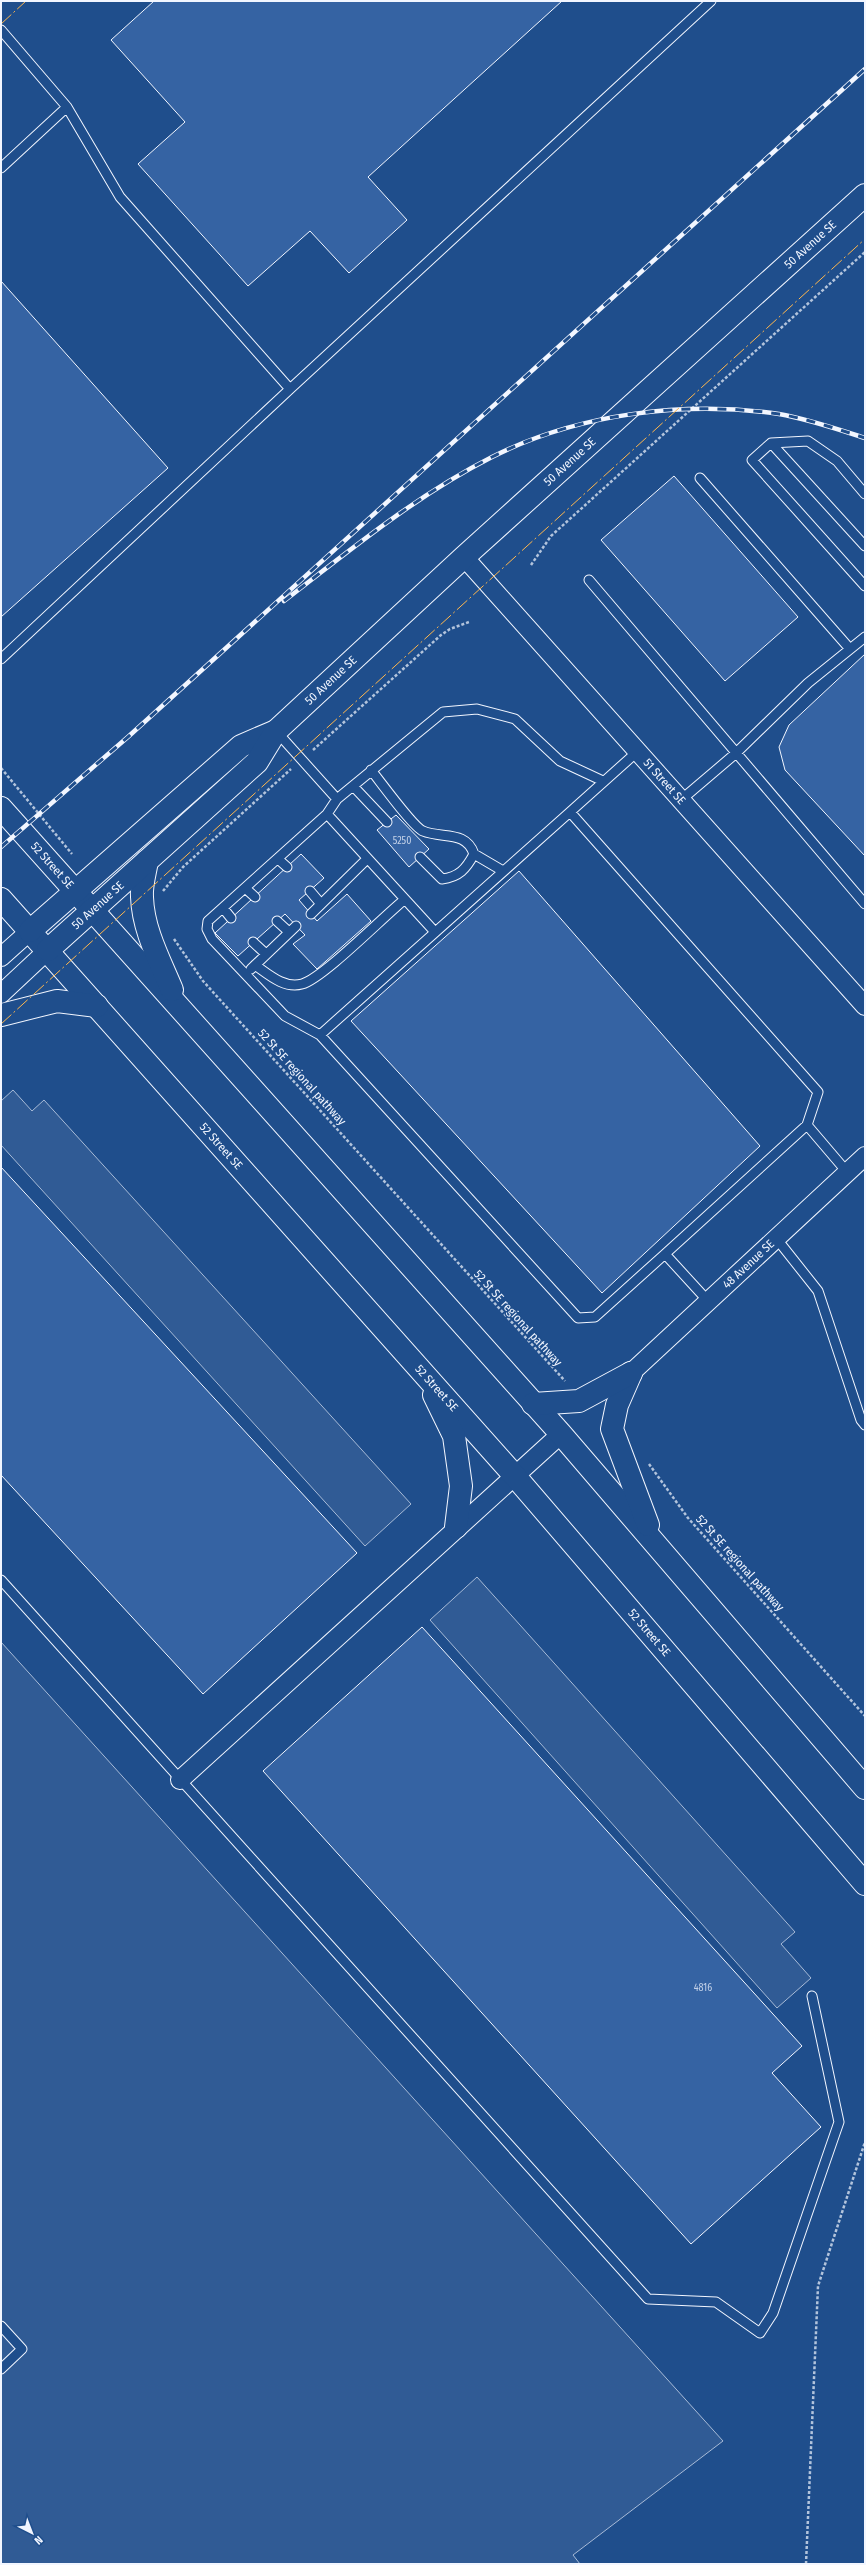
<svg xmlns="http://www.w3.org/2000/svg" width="866" height="2565" font-family="'Fira Sans Condensed',sans-serif">
<rect width="100%" height="100%" fill="#1f4e8c"/>
<!-- built -->
<path fill="#305b95" stroke="#a8bbd7" d="M 13,1090 L 32,1111 L 44,1100 L 411,1504 L 365,1546 L 1,1145 L 1,1101 Z
M 477,1577 L 795,1932 L 781,1944 L 811,1978 L 777,2008 L 430,1620 Z
M 1,1642 L 723,2441 L 573,2555 L 580,2564 L 1,2564 Z"/>
<!-- building -->
<path fill="#3563a3" stroke="#f2f6ff" d="M 154,1 L 562,1 L 368,177 L 407,220 L 349,273 L 310,231 L 248,286 L 138,164 L 185,122 L 111,40 Z
M 1,281 L 168,468 L 1,617 Z
M 674,476 L 798,617 L 725,681 L 601,540 Z
M 865,654 L 865,856 L 785,770 L 779,747 L 789,725 Z
M 396,815 L 429,849 L 409,867 L 377,830 Z
M 301,854 L 324,878 L 299,900 L 317,921 L 347,894 L 371,921 L 317,969 L 293,944 L 305,935 L 285,914 L 238,956 L 215,933 Z
M 519,871 L 760,1146 L 602,1293 L 351,1021 Z
M 1,1167 L 357,1553 L 203,1694 L 1,1475 Z
M 422,1627 L 802,2046 L 772,2073 L 821,2127 L 691,2244 L 263,1771 Z"/>
<g fill="none" stroke-linecap="round" stroke-linejoin="round">
<!-- lane casing -->
<g stroke="#f2f6ff" stroke-width="11">
<path id="lane" d="M 1,30 L 67,107
M 1,168 L 67,107 L 120,197 L 290,389 L 711,1
M 771,443 L 808,441 L 837,461 L 865,494
M 700,478 L 850,649
M 865,546 L 771,443 L 752,460 L 865,586
M 589,580 L 865,904
M 1,659 L 290,389
M 276,731 L 337,799 L 327,814 L 435,932
M 371,770 C 380,781 413,827 423,831 C 442,839 466,830 474,854 C 466,869 459,877 442,879 L 420,857
M 353,786 L 387,822
M 337,799 L 443,712 L 477,709 L 515,719 L 560,761 L 603,781
M 681,800 L 735,754 L 808,683 L 865,637
M 570,812 L 638,751
M 474,854 L 503,871
M 278,859 L 287,867
M 245,888 L 255,897
M 310,891 L 321,904
M 223,908 L 231,918
M 311,914 L 367,859
M 277,921 L 289,932
M 253,942 L 266,954
M 255,965 C 268,974 284,989 302,984 C 322,979 383,917 404,900
M 251,969 L 296,926
M 320,1035 L 285,1016 L 212,939 L 207,929 L 208,921 L 327,814
M 776,1238 L 818,1291 L 861,1420 L 865,1425
M 665,1254 L 595,1317 L 578,1318 L 320,1035 L 570,812 L 818,1092 L 807,1125
M 708,1301 L 665,1254 L 807,1125 L 847,1172
M 1,1580 L 648,2299 L 716,2302 L 760,2333 L 773,2313 L 839,2122 L 812,1996
M 1,2326 L 22,2349 L 1,2369"/>
</g>
<!-- street casing -->
<g stroke="#f2f6ff" stroke-width="20">
<g id="street">
<path id="s1" d="M 464,557 L 865,1006"/>
<path d="M 1,957 L 30,931"/>
<path d="M 1,994 L 48,950"/>
<path id="s2" d="M 631,1373 L 865,1156"/>
<path d="M 180,1780 L 561,1434"/>
</g>
</g>
<!-- secondary casing -->
<g stroke="#f2f6ff" stroke-width="24">
<g id="secondary">
<path id="s3" d="M 1,808 L 561,1434 L 865,1788"/>
<path d="M 147,861 C 145,873 141,886 142,897 C 143,930 160,961 172,990"/>
<path id="s4" d="M 1,899 L 514,1475 L 865,1884"/>
<path d="M 30,931 L 241,746 L 276,731"/>
<path id="s5" d="M 48,950 L 257,762 L 276,731 L 464,557 L 865,195"/>
<path d="M 1,1015 L 57,1001 L 97,1006"/>
<path d="M 631,1373 L 617,1405 L 612,1429 L 648,1525"/>
<path d="M 434,1395 L 454,1436 L 461,1486 L 456,1527"/>
<path d="M 533,1404 L 579,1401 L 631,1373"/>
</g>
</g>
<!-- path -->
<path stroke="#b3c4dc" stroke-width="2.5" stroke-dasharray="3 2" stroke-linecap="butt" d="M 531,565 L 551,536 L 865,252
M 313,750 L 441,635 L 450,629 L 469,622
M 1,768 L 72,854
M 163,891 L 183,867 L 291,769
M 174,939 L 203,981 L 565,1381
M 649,1464 L 688,1518 L 865,1716
M 806,2564 L 818,2286 L 865,2142"/>
<!-- lane -->
<use href="#lane" stroke="#1f4e8c" stroke-width="9"/>
<!-- street -->
<use href="#street" stroke="#1f4e8c" stroke-width="18"/>
<!-- secondary -->
<use href="#secondary" stroke="#1f4e8c" stroke-width="22"/>
<!-- rail casing -->
<g stroke="#f2f6ff" stroke-width="4.5">
<path id="rail" d="M 284,601 C 350,550 417,495 492,457 C 577,414 684,400 779,414 C 808,419 837,429 865,438
M 1,847 L 129,736 L 865,69"/>
</g>
<!-- rail -->
<use href="#rail" stroke="#1f4e8c" stroke-width="3" stroke-dasharray="9" stroke-linecap="butt"/>
<!-- power -->
<path stroke="#ffb74d" stroke-width="1" stroke-dasharray="14 3 2 3" stroke-linecap="butt" d="M 1,24 L 26,1
M 1,1024 L 865,239"/>
</g>
<g text-anchor="middle" stroke-width="3" stroke-linejoin="round" paint-order="stroke">
<!-- number labels -->
<g font-size="10" fill="#c3d1e8">
<text x="402" y="844">5250</text>
<text x="703" y="1991">4816</text>
</g>
<!-- street labels -->
<g font-size="12" fill="#f2f6ff" stroke="#1f4e8c">
<text dy="4" stroke="none"><textPath href="#s5" startOffset="1040">50 Avenue SE</textPath></text>
<text dy="4" stroke="none"><textPath href="#s5" startOffset="716">50 Avenue SE</textPath></text>
<text dy="4" stroke="none"><textPath href="#s5" startOffset="392">50 Avenue SE</textPath></text>
<text dy="4" stroke="none"><textPath href="#s1" startOffset="301">51 Street SE</textPath></text>
<text dy="4" stroke="none"><textPath href="#s3" startOffset="77">52 Street SE</textPath></text>
<text dy="4" stroke="none"><textPath href="#s5" startOffset="67">50 Avenue SE</textPath></text>
<text transform="translate(302 1077) rotate(48)" y="4">52 St SE regional pathway</text>
<text dy="4" stroke="none"><textPath href="#s4" startOffset="331">52 Street SE</textPath></text>
<text dy="4" stroke="none"><textPath href="#s2" startOffset="160">48 Avenue SE</textPath></text>
<text transform="translate(518 1318) rotate(48)" y="4">52 St SE regional pathway</text>
<text dy="4" stroke="none"><textPath href="#s4" startOffset="655">52 Street SE</textPath></text>
<text transform="translate(740 1563) rotate(48)" y="4">52 St SE regional pathway</text>
<text dy="4" stroke="none"><textPath href="#s4" startOffset="979">52 Street SE</textPath></text>
</g>
</g>
<!-- border -->
<rect width="866" height="2565" fill="none" stroke="#f2f6ff" stroke-width="4"/>
<!-- north arrow -->
<g transform="translate(32 2533) rotate(138)" stroke="#1f4e8c" stroke-width="3" paint-order="stroke">
<path d="M0-3L7 15L0 10L-7 15Z" fill="#f2f6ff"/>
<text y="-6" font-size="11" font-weight="bold" text-anchor="middle" fill="#f2f6ff">N</text>
</g>
</svg>
